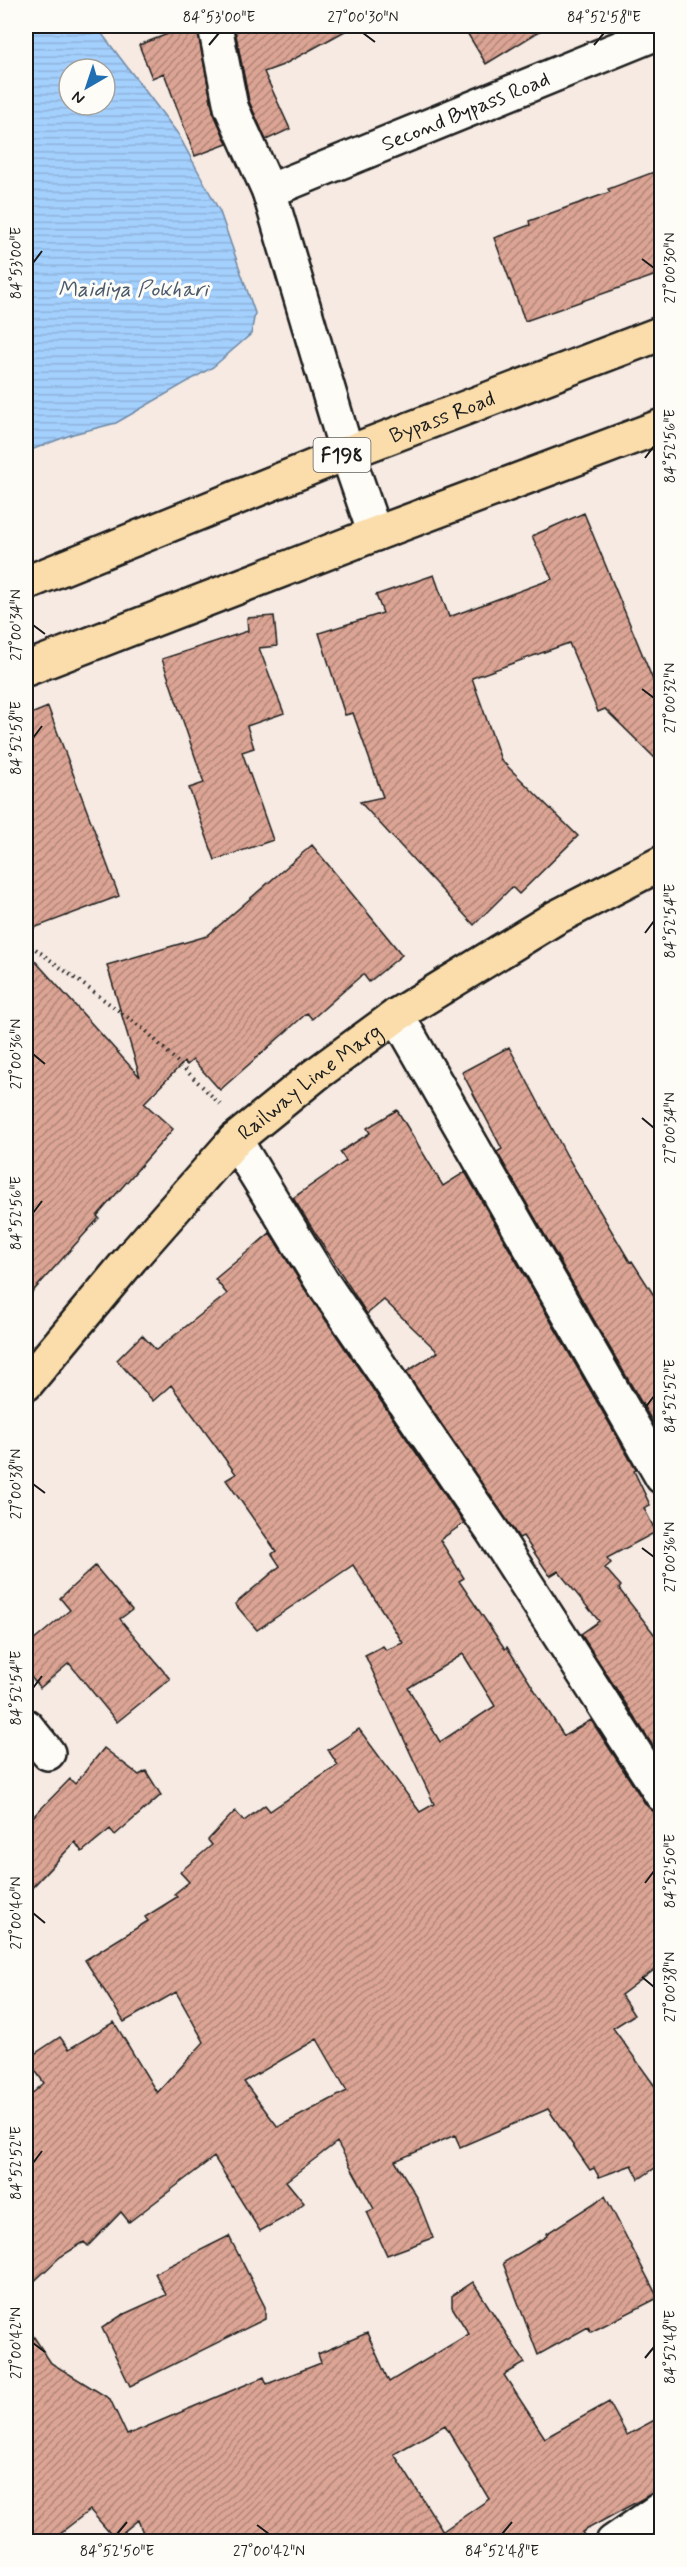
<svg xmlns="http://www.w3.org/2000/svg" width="687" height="2567" font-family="Mynerve,sans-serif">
<defs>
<pattern id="water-rules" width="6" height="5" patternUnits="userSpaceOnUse" patternTransform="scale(1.5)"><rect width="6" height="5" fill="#a4d0fe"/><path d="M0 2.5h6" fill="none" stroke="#8db2d9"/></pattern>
<pattern id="building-hatch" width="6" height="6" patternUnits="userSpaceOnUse" patternTransform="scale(1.5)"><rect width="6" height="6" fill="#dba494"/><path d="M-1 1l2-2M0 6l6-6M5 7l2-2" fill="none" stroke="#b18578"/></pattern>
</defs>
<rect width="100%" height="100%" fill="#f6eae3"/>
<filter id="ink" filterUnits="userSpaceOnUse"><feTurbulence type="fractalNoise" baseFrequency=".0167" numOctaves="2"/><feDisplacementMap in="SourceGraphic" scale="12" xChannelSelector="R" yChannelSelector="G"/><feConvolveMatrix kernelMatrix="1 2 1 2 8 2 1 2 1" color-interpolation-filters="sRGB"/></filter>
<g filter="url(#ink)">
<!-- water -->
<path fill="url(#water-rules)" stroke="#6e88a4" stroke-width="1.5" fill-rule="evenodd" d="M 26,26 L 96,26 L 178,134 L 220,212 L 255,313 L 251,334 L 213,367 L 116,423 L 73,434 L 26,452 ZM 69,69 L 105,69 L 105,105 L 69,105 Z"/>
<!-- building -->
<path fill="url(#building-hatch)" stroke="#1c1c1c" stroke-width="1.5" fill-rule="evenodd" d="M 189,26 L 197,26 L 213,111 L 227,144 L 195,156 L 164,73 L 152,78 L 139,45 Z
M 246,26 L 354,26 L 283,65 L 264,72 L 290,129 L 266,140 L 249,101 L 235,30 Z
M 463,26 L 548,26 L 486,64 Z
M 662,169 L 662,273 L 525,321 L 494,238 L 530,225 L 529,221 L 610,192 L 608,189 Z
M 584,513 L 662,702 L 662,765 L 605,709 L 598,712 L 569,643 L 472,678 L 501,760 L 578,836 L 519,894 L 512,887 L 474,925 L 360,802 L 383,797 L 353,713 L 345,715 L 319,633 L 383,613 L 376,595 L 434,575 L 449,617 L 552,579 L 532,536 Z
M 274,616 L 277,646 L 259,648 L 284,713 L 247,726 L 254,748 L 242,752 L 273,840 L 215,860 L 189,788 L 204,783 L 162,659 L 248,631 L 247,618 Z
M 48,707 L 119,896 L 26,931 L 26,716 Z
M 312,845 L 402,955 L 369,982 L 363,974 L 312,1019 L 307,1013 L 220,1090 L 193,1060 L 187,1065 L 184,1062 L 144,1103 L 173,1129 L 97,1216 L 99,1218 L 26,1299 L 26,951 L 140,1077 L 107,965 L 207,936 Z
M 509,1047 L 567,1156 L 630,1262 L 632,1261 L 662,1308 L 662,1438 L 497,1152 L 502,1149 L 462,1072 Z
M 397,1110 L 443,1186 L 465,1172 L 636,1470 L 634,1471 L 650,1505 L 644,1508 L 656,1532 L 607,1558 L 611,1563 L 605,1568 L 621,1586 L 619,1589 L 662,1644 L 662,1760 L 581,1634 L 599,1621 L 558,1571 L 550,1576 L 523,1536 L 519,1538 L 406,1372 L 438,1352 L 384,1300 L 367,1314 L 293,1198 L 346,1161 L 340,1152 L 370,1133 L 367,1128 Z
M 270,1233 L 306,1291 L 464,1523 L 440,1540 L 464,1578 L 459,1581 L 505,1649 L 507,1647 L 564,1736 L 591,1720 L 646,1805 L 653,1811 L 662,1814 L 662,1964 L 621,1995 L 634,2015 L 613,2028 L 662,2096 L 662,2163 L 639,2179 L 632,2165 L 599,2177 L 594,2168 L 590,2170 L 548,2109 L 460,2147 L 455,2135 L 395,2161 L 417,2197 L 433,2238 L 387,2255 L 367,2212 L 374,2209 L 337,2142 L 286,2181 L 304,2203 L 291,2214 L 260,2231 L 214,2157 L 129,2222 L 121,2212 L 88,2246 L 84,2242 L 60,2257 L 26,2289 L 26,2099 L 44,2083 L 27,2059 L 60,2037 L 69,2049 L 114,2022 L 157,2093 L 204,2042 L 176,1992 L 124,2022 L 85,1960 L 148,1921 L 145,1917 L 177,1897 L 174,1894 L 189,1882 L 180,1872 L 212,1845 L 208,1840 L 235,1811 L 244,1821 L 265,1805 L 270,1811 L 338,1765 L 328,1750 L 359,1729 L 420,1812 L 434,1804 L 365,1655 L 383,1646 L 386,1650 L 403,1643 L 353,1565 L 257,1630 L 235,1604 L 280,1566 L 272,1554 L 276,1551 L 226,1480 L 236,1474 L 171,1385 L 153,1401 L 117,1360 L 142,1335 L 156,1350 L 227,1294 L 215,1279 ZM 463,1654 L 495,1706 L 440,1742 L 408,1688 ZM 317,2039 L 347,2091 L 278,2127 L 244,2082 Z
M 95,1566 L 132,1610 L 120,1619 L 170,1679 L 117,1722 L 69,1663 L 40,1688 L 26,1671 L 26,1647 L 70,1610 L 60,1598 Z
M 104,1748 L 139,1775 L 146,1771 L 161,1795 L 115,1835 L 110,1829 L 82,1852 L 75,1842 L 26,1894 L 26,1824 L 70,1779 L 75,1784 Z
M 605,2196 L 658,2298 L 591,2332 L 588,2327 L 538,2355 L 503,2263 L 547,2236 L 546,2234 Z
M 229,2236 L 265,2307 L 265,2319 L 130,2386 L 102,2328 L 122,2315 L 166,2295 L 155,2273 Z
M 473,2282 L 525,2363 L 504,2375 L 545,2438 L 609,2402 L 627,2435 L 662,2416 L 662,2488 L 582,2532 L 588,2541 L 146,2541 L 138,2520 L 115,2539 L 90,2510 L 50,2541 L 26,2541 L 26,2325 L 51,2363 L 110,2399 L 127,2435 L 264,2377 L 267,2384 L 321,2363 L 318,2354 L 367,2333 L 389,2382 L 469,2334 L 452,2307 L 452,2296 ZM 445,2425 L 489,2499 L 443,2531 L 394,2454 Z"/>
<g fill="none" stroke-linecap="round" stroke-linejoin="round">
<!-- minor casing -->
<g stroke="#1c1c1c" stroke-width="38">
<g id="minor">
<path d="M 215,26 L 231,107 L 269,191 L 347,453 L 375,534"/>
<path id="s1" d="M 269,191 L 662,31"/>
<path d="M 397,1015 L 662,1477"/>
<path d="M 235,1140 L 321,1280 L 493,1532 L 662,1795"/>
<path d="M 26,1726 L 48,1753"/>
<path d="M 613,2542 L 662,2508"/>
</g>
</g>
<!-- major casing -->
<g stroke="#1c1c1c" stroke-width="38">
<g id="major">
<path id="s2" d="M 26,583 L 347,453 L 662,333"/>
<path d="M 26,669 L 375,534 L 662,426"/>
<path id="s3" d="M 26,1384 L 132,1257 L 235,1140 L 315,1075 L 397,1015 L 555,918 L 662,863"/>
</g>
</g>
<!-- path -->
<path stroke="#1c1c1c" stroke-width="4" stroke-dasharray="1.5 4.5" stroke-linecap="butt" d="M 26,942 L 146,1031 L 222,1106"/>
<!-- minor -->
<use href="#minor" stroke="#fdfcf7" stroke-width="33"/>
<!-- major -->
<use href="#major" stroke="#faddab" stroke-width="33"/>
</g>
</g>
<!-- ticks -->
<path fill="none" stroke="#1c1c1c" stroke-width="2" d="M 363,33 L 375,42M 209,45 L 219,33M 594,45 L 604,33M 642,259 L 654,268M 33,263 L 42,251M 645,458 L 654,446M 33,625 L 45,634M 642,689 L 654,698M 33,738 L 42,726M 645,933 L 654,921M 33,1054 L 45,1064M 642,1118 L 654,1128M 33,1213 L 42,1201M 645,1408 L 654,1396M 33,1484 L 45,1493M 642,1548 L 654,1557M 33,1688 L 42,1676M 645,1883 L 654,1871M 33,1913 L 45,1923M 642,1977 L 654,1987M 33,2163 L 42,2151M 33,2343 L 45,2352M 645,2358 L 654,2347M 257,2525 L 269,2534M 117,2534 L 127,2522M 502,2534 L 512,2522"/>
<g text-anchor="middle" stroke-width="6" stroke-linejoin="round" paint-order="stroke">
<!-- shield labels -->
<rect fill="#fdfcf7" stroke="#605f5e" stroke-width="1.5" x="313.5" y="438" width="57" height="34" rx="4.5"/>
<g font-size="20" font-weight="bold" fill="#1c1c1c">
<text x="342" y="462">F198</text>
</g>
<!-- street labels -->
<g font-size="21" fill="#1c1c1c" stroke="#fdfcf7">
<text dy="7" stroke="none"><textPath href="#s1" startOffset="212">Second Bypass Road</textPath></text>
<text dy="7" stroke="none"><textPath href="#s2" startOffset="448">Bypass Road</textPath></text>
<text dy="7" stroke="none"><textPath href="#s3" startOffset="416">Railway Line Marg</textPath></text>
</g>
<!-- water labels -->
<g font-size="22" font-style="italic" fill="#4c5b6b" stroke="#fdfcf7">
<text x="133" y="296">Maidiya Pokhari</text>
</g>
</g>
<!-- margin -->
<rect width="687" height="2567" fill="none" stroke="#fdfcf7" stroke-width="66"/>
<!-- north arrow -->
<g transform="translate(87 87) rotate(219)"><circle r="28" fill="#fdfcf7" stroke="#a3a29f" stroke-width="1.5"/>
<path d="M0-4.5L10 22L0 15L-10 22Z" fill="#1f6fb2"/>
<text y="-9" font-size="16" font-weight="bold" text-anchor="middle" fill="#1c1c1c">N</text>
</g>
<rect x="33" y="33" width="621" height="2501" fill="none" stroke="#1c1c1c" stroke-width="2"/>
<g font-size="15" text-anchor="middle" fill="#1c1c1c">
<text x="219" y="22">84°53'00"E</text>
<text x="363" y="22">27°00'30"N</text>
<text x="604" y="22">84°52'58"E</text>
<text transform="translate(16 263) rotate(-90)" y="5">84°53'00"E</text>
<text transform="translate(670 268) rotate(-90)" y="5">27°00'30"N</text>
<text transform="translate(670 446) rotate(-90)" y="5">84°52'56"E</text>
<text transform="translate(16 625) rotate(-90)" y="5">27°00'34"N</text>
<text transform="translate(670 698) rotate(-90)" y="5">27°00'32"N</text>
<text transform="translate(16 738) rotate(-90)" y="5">84°52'58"E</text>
<text transform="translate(670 921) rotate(-90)" y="5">84°52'54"E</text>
<text transform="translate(16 1054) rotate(-90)" y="5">27°00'36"N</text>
<text transform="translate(670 1128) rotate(-90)" y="5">27°00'34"N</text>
<text transform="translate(16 1213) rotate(-90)" y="5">84°52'56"E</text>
<text transform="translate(670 1396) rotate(-90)" y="5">84°52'52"E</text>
<text transform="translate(16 1484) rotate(-90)" y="5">27°00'38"N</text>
<text transform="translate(670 1557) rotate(-90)" y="5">27°00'36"N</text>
<text transform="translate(16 1688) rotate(-90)" y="5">84°52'54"E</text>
<text transform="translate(670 1871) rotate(-90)" y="5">84°52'50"E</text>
<text transform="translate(16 1913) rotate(-90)" y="5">27°00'40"N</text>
<text transform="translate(670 1987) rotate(-90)" y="5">27°00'38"N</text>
<text transform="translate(16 2163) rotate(-90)" y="5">84°52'52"E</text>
<text transform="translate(16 2343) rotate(-90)" y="5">27°00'42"N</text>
<text transform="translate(670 2347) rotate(-90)" y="5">84°52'48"E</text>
<text x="117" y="2556">84°52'50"E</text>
<text x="269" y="2556">27°00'42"N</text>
<text x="502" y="2556">84°52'48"E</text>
</g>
</svg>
